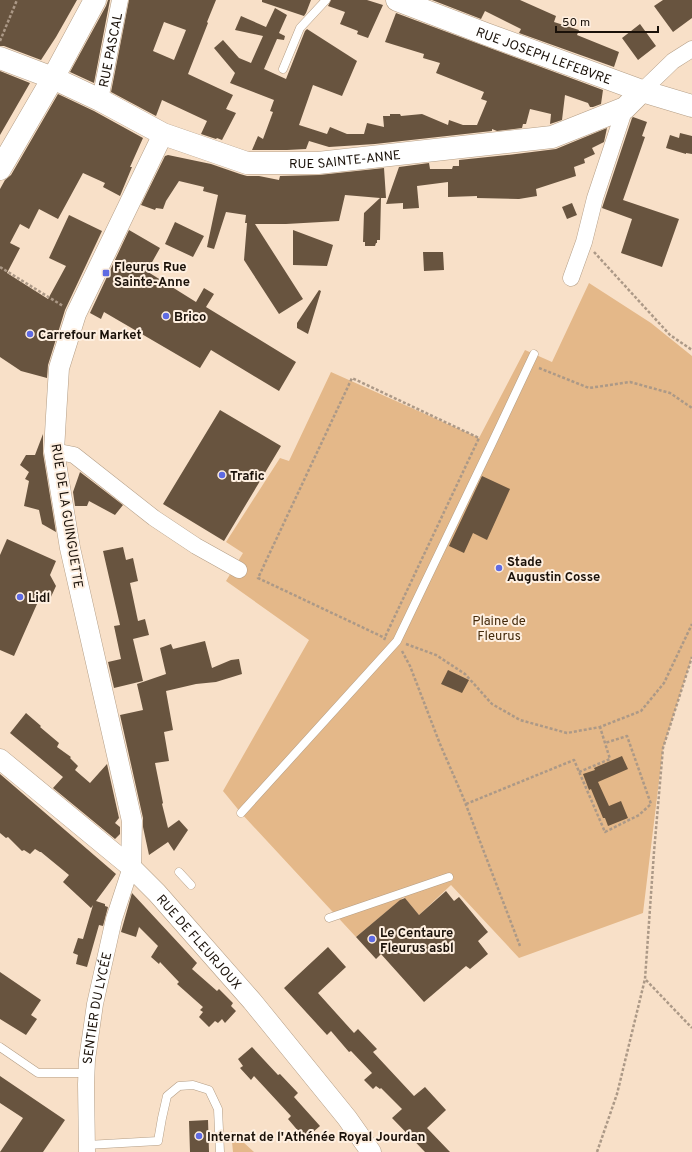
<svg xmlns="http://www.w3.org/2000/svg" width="692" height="1152" font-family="Overpass,sans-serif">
<rect width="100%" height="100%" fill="#f8e0c8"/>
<!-- green -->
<path fill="#e4b889" d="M 589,283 L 651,323 L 692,356 L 692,657 L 663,748 L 643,913 L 519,958 L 451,885 L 419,915 L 404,897 L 356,937 L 241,813 L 223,791 L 309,640 L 226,581 L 243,553 L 226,542 L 280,458 L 289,461 L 331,372 L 479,438 L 525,350 L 552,362 Z
M 231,1131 L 254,1152 L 233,1152 Z"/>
<!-- building -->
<path fill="#68543f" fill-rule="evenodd" d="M 0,0 L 77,0 L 56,37 L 41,60 L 4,46 L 0,46 Z
M 108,0 L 110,0 L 94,83 L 70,72 L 106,6 Z
M 129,0 L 216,0 L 207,22 L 208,23 L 188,74 L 233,95 L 226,109 L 236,113 L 222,140 L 217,138 L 216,139 L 201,134 L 207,121 L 162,100 L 156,116 L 111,92 ZM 164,22 L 186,30 L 174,60 L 153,51 Z
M 262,0 L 311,0 L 306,13 L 304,16 L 262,2 Z
M 331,0 L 367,0 L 383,5 L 368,38 L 357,34 L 358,31 L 340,24 L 345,12 L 328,6 Z
M 432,0 L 520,0 L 556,16 L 554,22 L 579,30 L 577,35 L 619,52 L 614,67 L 519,33 L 521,29 L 485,11 L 481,19 Z
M 663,0 L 692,0 L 692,18 L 673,32 L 654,6 Z
M 275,8 L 287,15 L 279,33 L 285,36 L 284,40 L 277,39 L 264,69 L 286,79 L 299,46 L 305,31 L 307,29 L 357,61 L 342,96 L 313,85 L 299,125 L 327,134 L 330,127 L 347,134 L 364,134 L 367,123 L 384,127 L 383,116 L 390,116 L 390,114 L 400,114 L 401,116 L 422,114 L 448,125 L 449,120 L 463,125 L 477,125 L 487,101 L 481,99 L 484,92 L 436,73 L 440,63 L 423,58 L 424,54 L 385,42 L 396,13 L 603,90 L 601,104 L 593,107 L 590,107 L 588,103 L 565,95 L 562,120 L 550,124 L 551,114 L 530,109 L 526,124 L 523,124 L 522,128 L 497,131 L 492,129 L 492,131 L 375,144 L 329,147 L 309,141 L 306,149 L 287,150 L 252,150 L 258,136 L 263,139 L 273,112 L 270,111 L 274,100 L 230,83 L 235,73 L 214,48 L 223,40 L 239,58 L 251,63 L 263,36 L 235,30 L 241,16 L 266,27 Z
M 640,24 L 656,46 L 638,60 L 622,38 Z
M 0,71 L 30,83 L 0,135 Z
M 58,94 L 94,111 L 143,138 L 130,167 L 132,167 L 120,196 L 103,187 L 105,183 L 83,173 L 58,219 L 39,209 L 29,229 L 20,224 L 10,243 L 20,248 L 7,273 L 48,299 L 66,266 L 49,258 L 69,215 L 102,231 L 65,310 L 48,365 L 47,378 L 21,371 L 0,357 L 0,189 L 5,180 L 11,175 Z
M 633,117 L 647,122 L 642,136 L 645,137 L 623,200 L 679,219 L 662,267 L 621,253 L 632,219 L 602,208 L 632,118 Z
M 607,128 L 604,142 L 592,148 L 595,154 L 584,159 L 585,163 L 574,167 L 576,176 L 536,189 L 537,196 L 519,199 L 477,198 L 477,196 L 448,197 L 448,182 L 417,186 L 419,208 L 403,209 L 403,203 L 386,204 L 399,167 L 429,163 L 430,169 L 452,169 L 453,166 L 459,166 L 459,160 L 507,155 L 556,149 Z
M 680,133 L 692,136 L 692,154 L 686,153 L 686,154 L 666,148 L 670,135 L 679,138 Z
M 168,155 L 211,164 L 240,174 L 247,176 L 259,176 L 279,180 L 280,176 L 319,175 L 384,168 L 386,198 L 381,198 L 380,240 L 377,240 L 377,243 L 376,243 L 375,246 L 365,246 L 365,242 L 363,242 L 364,213 L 380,198 L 345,195 L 339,221 L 286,224 L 255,224 L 303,299 L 279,314 L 244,260 L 247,223 L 245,223 L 246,215 L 226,212 L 214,249 L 207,247 L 218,195 L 203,191 L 204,187 L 179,181 L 166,201 L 163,209 L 156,208 L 155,210 L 141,205 L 165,156 Z
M 572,203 L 577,215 L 567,219 L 562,207 Z
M 175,222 L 204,236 L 193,257 L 165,244 Z
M 129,230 L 160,248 L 151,264 L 152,265 L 148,272 L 196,302 L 204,288 L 214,294 L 206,307 L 296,362 L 279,391 L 211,350 L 200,368 L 104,312 L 101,319 L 90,313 Z
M 293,230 L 333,245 L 327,266 L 293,265 Z
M 423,252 L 443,252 L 444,270 L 424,271 Z
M 319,290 L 321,291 L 308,334 L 297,328 L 297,323 Z
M 220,410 L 281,446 L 224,541 L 163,504 Z
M 43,434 L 43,453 L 56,532 L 42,524 L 39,510 L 24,506 L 29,481 L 25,479 L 29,472 L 20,465 L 26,455 L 35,455 Z
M 80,472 L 123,505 L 115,515 L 89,501 L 87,506 L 75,506 L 73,492 Z
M 482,476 L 510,489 L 487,540 L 473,533 L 464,553 L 449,546 Z
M 7,539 L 56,561 L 50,575 L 56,586 L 50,599 L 41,595 L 14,656 L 0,650 L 0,555 Z
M 123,547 L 126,560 L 133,558 L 138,581 L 130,583 L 138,621 L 145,619 L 149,635 L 133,639 L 143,681 L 114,688 L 108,662 L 121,659 L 114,626 L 120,625 L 103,551 Z
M 205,641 L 212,668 L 231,660 L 239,659 L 242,674 L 216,682 L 196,684 L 166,691 L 173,730 L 164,732 L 169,761 L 155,763 L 163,803 L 162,804 L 168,828 L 179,820 L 188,830 L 174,851 L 168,842 L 149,855 L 143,827 L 143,818 L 120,715 L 143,710 L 137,684 L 166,674 L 160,648 L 171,644 L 173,649 Z
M 448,670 L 469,680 L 462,693 L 441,684 Z
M 26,713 L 41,726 L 40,727 L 59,743 L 57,747 L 71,757 L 70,758 L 78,766 L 75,770 L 90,783 L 107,764 L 119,818 L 115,823 L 120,827 L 120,834 L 115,839 L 53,788 L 63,777 L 10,733 Z
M 622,756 L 628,769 L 598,782 L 609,806 L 621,801 L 628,818 L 608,826 L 605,818 L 603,818 L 591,789 L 589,790 L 583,774 L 595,770 L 594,768 Z
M 0,774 L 116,874 L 96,901 L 105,904 L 105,906 L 108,907 L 103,926 L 99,925 L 87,967 L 76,964 L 78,955 L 73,953 L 78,938 L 83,939 L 93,905 L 91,908 L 63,882 L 69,875 L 41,852 L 40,852 L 35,849 L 30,854 L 24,850 L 22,851 L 8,837 L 6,838 L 0,833 Z
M 446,891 L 454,901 L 459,897 L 488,932 L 478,941 L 488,954 L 470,969 L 466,966 L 424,1002 L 381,954 L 376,959 L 356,937 L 400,900 L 405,898 L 419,915 Z
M 132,893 L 197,963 L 192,969 L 217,991 L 219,989 L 233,1003 L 231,1006 L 236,1011 L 225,1023 L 222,1019 L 218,1023 L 215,1021 L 209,1027 L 199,1017 L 203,1012 L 200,1010 L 203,1007 L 177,984 L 179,982 L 160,962 L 159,964 L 151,957 L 158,946 L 139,927 L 136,937 L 121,932 Z
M 328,947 L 346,967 L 318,993 L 354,1033 L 358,1029 L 377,1049 L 373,1052 L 414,1096 L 425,1087 L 446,1110 L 427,1128 L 450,1152 L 425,1152 L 392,1118 L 402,1109 L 381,1088 L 380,1089 L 376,1086 L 373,1089 L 364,1080 L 372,1073 L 351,1051 L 349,1052 L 331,1031 L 327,1035 L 284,988 Z
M 0,972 L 41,1000 L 31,1015 L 37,1019 L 26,1035 L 0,1019 Z
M 252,1047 L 278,1075 L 280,1074 L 298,1093 L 294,1097 L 320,1126 L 305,1139 L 288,1119 L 291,1116 L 254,1076 L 251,1080 L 240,1068 L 243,1066 L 238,1059 Z
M 0,1076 L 65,1120 L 43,1152 L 0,1152 L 23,1118 L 0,1103 Z
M 208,1120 L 209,1152 L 190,1152 L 189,1121 Z"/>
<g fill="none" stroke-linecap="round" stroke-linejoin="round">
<!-- service casing -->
<g stroke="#b49e86" stroke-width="9">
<path id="service" d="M 283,69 L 300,28 L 326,0
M 241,813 L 397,641 L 493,441 L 534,354
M 179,872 L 191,885
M 329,918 L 449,877
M 0,1047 L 38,1073 L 87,1073
M 87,1145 L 158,1141 L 162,1118 L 167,1096 L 179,1086 L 193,1085 L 209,1090 L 218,1109 L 220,1152"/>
</g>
<!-- minor casing -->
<g stroke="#b49e86" stroke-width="17">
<g id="minor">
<path d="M 642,91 L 673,61 L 692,49"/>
<path id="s1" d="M 100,100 L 120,0"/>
<path d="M 571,278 L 584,242 L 595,198 L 625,108"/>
<path d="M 54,451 L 74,455 L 154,518 L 196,546 L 239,570"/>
<path id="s2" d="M 87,1152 L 86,1084 L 87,1060 L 95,1004 L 114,919 L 131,867"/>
</g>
</g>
<!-- tertiary casing -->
<g stroke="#b49e86" stroke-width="21">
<g id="tertiary">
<path id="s3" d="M 0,759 L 131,867 L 157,893 L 252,1001 L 347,1118 L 371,1152"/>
<path d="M 131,867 L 132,821 L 70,548 L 54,451 L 56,416 L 59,368 L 76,314 L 163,134"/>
</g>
</g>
<!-- secondary casing -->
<g stroke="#b49e86" stroke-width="23">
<g id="secondary">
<path id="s4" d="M 397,0 L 486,34 L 642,91 L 692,106"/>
<path id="s5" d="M 0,58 L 53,78 L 100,100 L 163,134 L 247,163 L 318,163 L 552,137 L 625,108 L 642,91"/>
<path d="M 0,169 L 53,78 L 95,0"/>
</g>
</g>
<!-- path -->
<path stroke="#ac9987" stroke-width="2.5" stroke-dasharray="3 2" stroke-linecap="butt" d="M 0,41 L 17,0
M 594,252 L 670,335 L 692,350
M 0,267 L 63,306
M 539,368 L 589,388 L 630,382 L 670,393 L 692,408
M 384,640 L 385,638 L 258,578 L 352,378 L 479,438 L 385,637
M 406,644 L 436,655 L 465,674 L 492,704 L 520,720 L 567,733 L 600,727 L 641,711 L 664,683 L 692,624
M 402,651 L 410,666 L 440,744 L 463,797 L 520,946
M 579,772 L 610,759 L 600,727
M 466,804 L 574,760 L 605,832 L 639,815 L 651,804 L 627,736 L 605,743
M 646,980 L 692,1028
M 597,1152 L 617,1094 L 645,979 L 654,852 L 663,748 L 692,657"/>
<!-- service -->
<use href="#service" stroke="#fff" stroke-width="8"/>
<!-- minor -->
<use href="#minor" stroke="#fff" stroke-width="16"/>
<!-- tertiary -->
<use href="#tertiary" stroke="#fff" stroke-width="20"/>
<!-- secondary -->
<use href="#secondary" stroke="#fff" stroke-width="22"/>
</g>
<!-- markers -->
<g fill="#5f6be3" stroke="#feefe0" stroke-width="1.5">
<rect x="102" y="269" width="8" height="8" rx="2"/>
<circle cx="166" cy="316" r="4"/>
<circle cx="30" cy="334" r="4"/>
<circle cx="222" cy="475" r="4"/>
<circle cx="499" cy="568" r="4"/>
<circle cx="20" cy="597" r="4"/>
<circle cx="372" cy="939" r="4"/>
<circle cx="199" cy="1136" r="4"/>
</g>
<g text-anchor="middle" stroke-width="4" stroke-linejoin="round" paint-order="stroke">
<!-- street labels -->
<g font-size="13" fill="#1a1109" stroke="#feefe0">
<text dy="5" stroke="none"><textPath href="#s1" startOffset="51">RUE PASCAL</textPath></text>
<text dy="5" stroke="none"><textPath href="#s4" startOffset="157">RUE JOSEPH LEFEBVRE</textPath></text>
<text dy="5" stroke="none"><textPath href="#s5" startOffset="367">RUE SAINTE-ANNE</textPath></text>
<text transform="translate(68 516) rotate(81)" y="5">RUE DE LA GUINGUETTE</text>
<text dy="5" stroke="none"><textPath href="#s3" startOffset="271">RUE DE FLEURJOUX</textPath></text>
<text dy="5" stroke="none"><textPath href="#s2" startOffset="145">SENTIER DU LYCÉE</textPath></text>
</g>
<!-- poi labels -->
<g font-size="13" font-weight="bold" fill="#1a1109" stroke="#feefe0" text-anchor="start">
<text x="114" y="271">Fleurus Rue<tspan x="114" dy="15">Sainte-Anne</tspan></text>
<text x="174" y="321">Brico</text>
<text x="38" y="339">Carrefour Market</text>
<text x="230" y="480">Trafic</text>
<text x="507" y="566">Stade<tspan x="507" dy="15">Augustin Cosse</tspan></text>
<text x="28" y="602">Lidl</text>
<text x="380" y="937">Le Centaure<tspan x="380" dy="15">Fleurus asbl</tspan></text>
<text x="207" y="1141">Internat de l'Athénée Royal Jourdan</text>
</g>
<!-- park labels -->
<g font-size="13" fill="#442a0b" stroke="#feefe0">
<text x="499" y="625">Plaine de<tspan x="499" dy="15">Fleurus</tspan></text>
</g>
</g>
<!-- scale -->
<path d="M556 26v6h102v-6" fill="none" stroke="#1a1109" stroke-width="2"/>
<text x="562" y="26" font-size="12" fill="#1a1109" stroke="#feefe0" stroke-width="3" paint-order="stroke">50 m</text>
</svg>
